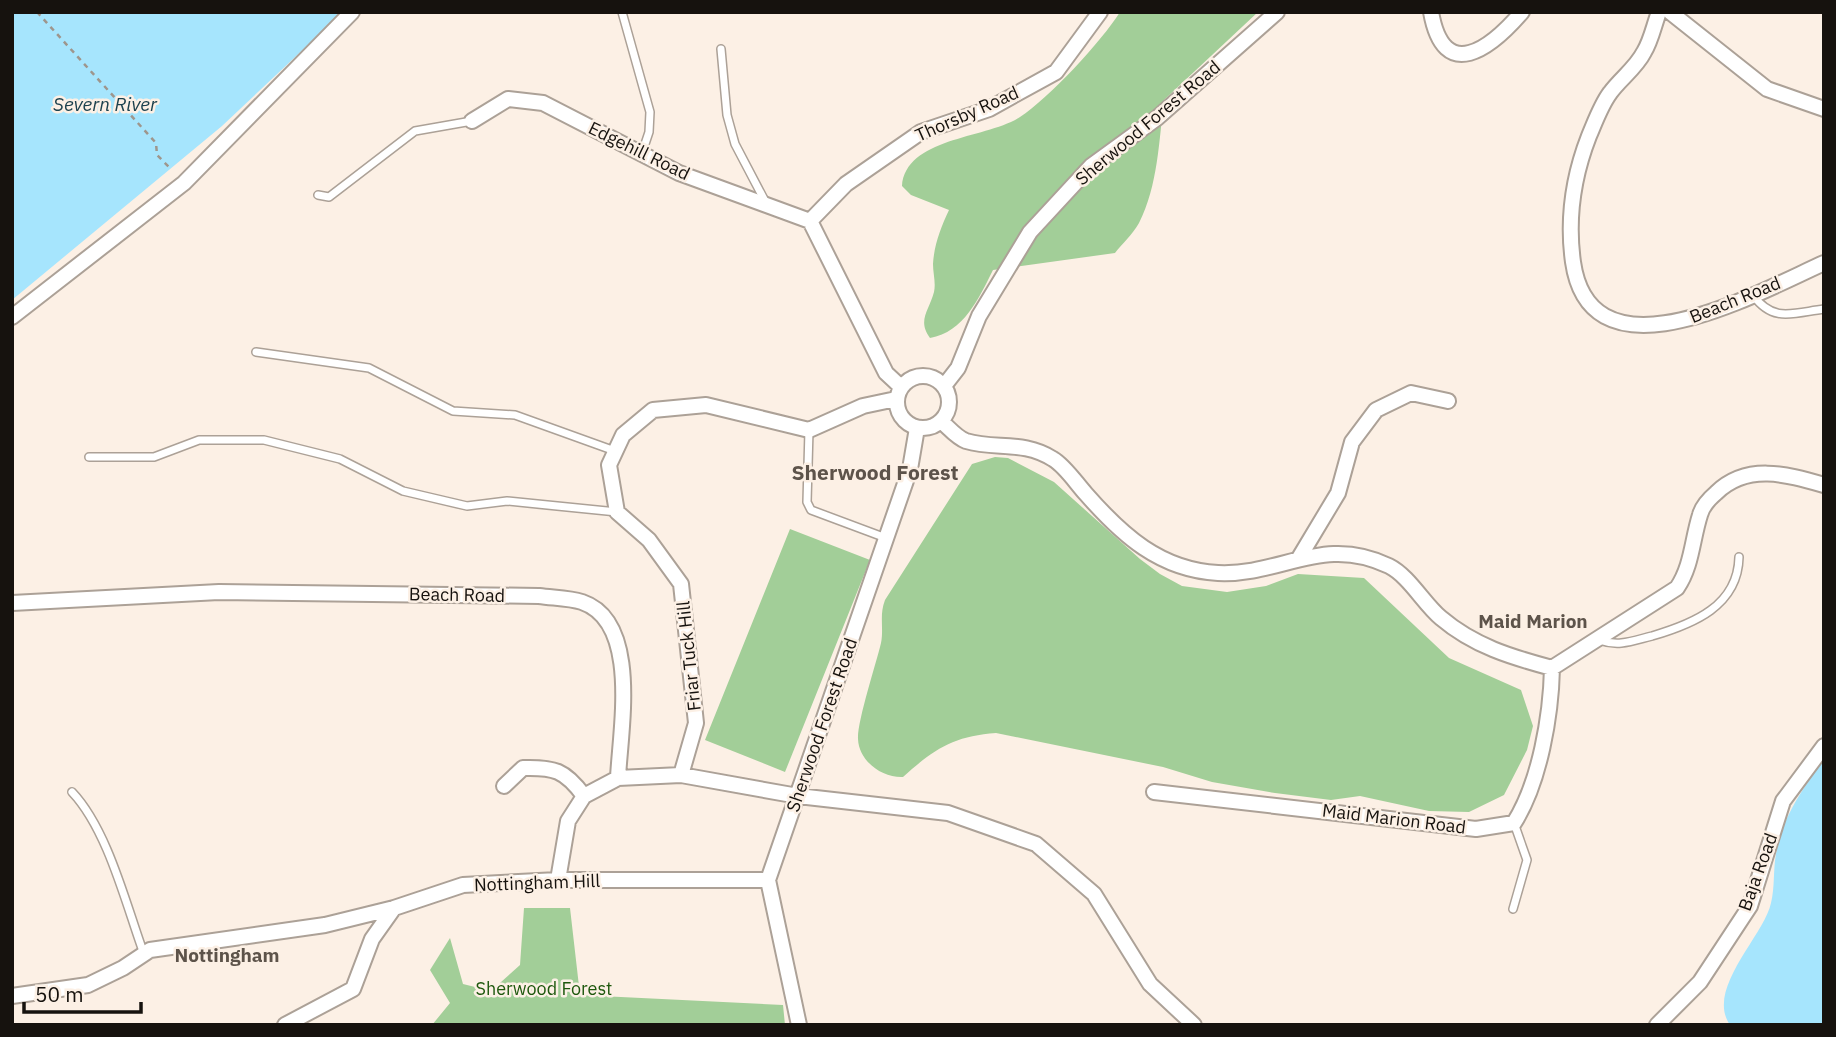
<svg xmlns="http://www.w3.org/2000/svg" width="1836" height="1037" font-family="'IBM Plex Sans',sans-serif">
<rect width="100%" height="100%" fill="#fcf0e5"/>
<!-- green -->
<path fill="#a2ce98" d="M 1120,12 L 1258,12 L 1164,100 C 1159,140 1158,186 1139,223 C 1133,234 1122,244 1115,253 L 993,270 C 979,298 964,332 930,338 C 917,320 929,311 934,292 C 936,283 933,273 933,264 C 934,245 941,227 949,210 L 911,195 L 902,186 C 906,137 986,139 1020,117 C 1048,99 1102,41 1120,12 Z
M 995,457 L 1008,458 L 1054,482 L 1140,559 L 1160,574 L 1182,586 L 1227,592 L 1266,586 L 1298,574 L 1364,578 L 1449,658 L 1521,690 L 1533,726 L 1527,750 L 1504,795 L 1469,812 L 1429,811 L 1360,796 L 1331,800 L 1275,793 L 1212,782 L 1163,767 L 996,733 C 954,736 934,749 903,777 C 883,778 859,762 858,739 C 857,722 876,664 881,643 C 884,628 879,615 885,600 L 972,464 Z
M 790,529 L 870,560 L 785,772 L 705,740 Z
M 524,908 L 570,908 L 580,995 L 783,1005 L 785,1025 L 432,1025 L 450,1003 L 430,970 L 450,938 L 463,984 L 491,991 L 520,965 Z"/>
<!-- water -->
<path fill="#a6e5fd" d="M 12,12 L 343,12 L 222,126 L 12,300 Z
M 1824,759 L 1824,1025 L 1730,1025 C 1705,989 1764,936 1771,903 C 1775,887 1773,870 1776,854 C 1781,819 1804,787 1824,759 Z"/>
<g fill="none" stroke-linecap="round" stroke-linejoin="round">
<!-- service casing -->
<g stroke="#aca197" stroke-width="10">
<path id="service" d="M 622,12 L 650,112 L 649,132 L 642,153
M 721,49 L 727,115 L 735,144 L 766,203
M 318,195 L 329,197 L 415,131 L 472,121
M 1753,295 C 1773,323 1793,313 1824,309
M 256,352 L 369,368 L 453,411 L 515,415 L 615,451
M 809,430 L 807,502 L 811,510 L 886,538
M 89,457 L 154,457 L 199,440 L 264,440 L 340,459 L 403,491 L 467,506 L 507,501 L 617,512
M 1599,640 C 1619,647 1632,641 1652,636 C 1693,624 1738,606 1739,557
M 72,792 C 108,830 126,905 144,954
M 1513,909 L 1527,860 L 1514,823"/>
</g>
<!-- minor casing -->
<g stroke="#aca197" stroke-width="18">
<path id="minor" d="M 1431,12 C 1444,85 1491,48 1522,12
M 1659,12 C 1654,25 1651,41 1644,52 C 1636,68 1620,79 1610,93 C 1601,105 1595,122 1589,136 C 1573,177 1567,219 1573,262 C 1591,387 1759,292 1824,263
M 1670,12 L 1767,89 L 1824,109
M 472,121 L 508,99 L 543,103 L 679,173 L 810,221
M 810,221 L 846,184 L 921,132 L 989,109 L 1056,72 L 1100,12
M 810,221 L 886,373 L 901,387
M 12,317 L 184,183 L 352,12
M897 402a26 26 0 1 1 52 0a26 26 0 1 1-52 0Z
M 944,386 L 958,368 L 979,316 L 1030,232 L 1091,166 L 1157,118 L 1277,12
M 941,421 C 948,427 957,438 966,441 C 996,450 1023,440 1053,459 C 1065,466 1076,483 1086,494 C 1122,535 1160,570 1218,573 C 1281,576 1323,534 1389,566 C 1409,576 1424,604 1441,618 C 1474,646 1511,657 1552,668 L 1677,588 C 1692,566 1692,540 1700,515 C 1702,507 1709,499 1716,493 C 1747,463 1786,474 1824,485
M 1299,558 L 1338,493 L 1352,442 L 1376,410 L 1411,393 L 1448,401
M 12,603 L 219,592 L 539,596 C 553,598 569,598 582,602 C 641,622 620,731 618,778
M 681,775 L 696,723 L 681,584 L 649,540 L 617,512 L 609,465 L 623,435 L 653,410 L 706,405 L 809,430 L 863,406 L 896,399
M 504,786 L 523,768 C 554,767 565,770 584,796
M 1154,792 L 1476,829 L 1514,823 C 1540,782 1551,715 1552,668
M 558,880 L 568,821 L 584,796 L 618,778 L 681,775 L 798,796 L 948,813 L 1036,844 L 1094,894 L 1150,984 L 1194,1025
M 12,996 L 88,985 L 123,968 L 150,950 L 325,925 L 394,908
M 285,1025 L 353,989 L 372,939 L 394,908 L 463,885 L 558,880 L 768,880
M 799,1025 L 768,880 L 910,469 L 917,428
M 1657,1025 L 1700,982 L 1750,906 L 1783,801 L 1824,746"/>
</g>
<!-- path -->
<path stroke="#9e968d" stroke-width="2.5" stroke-dasharray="5 5" stroke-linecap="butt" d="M 37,12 L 156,143 L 157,155 L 171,169"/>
<!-- service -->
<use href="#service" stroke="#fff" stroke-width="7"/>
<!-- minor -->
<use href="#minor" stroke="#fff" stroke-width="14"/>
</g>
<g text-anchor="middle" stroke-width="5" stroke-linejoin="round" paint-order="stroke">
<!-- street labels -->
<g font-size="18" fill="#16120e" stroke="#fcf0e5">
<text transform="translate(967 114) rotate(-24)" y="6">Thorsby Road</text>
<text transform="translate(1148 123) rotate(-40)" y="6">Sherwood Forest Road</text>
<text transform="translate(639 151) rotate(26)" y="6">Edgehill Road</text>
<text transform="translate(1735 300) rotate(-22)" y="6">Beach Road</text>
<text transform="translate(457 595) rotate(1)" y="6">Beach Road</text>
<text transform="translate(689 656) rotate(-96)" y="6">Friar Tuck Hill</text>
<text transform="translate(822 725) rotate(-71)" y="6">Sherwood Forest Road</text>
<text transform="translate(1394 819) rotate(7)" y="6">Maid Marion Road</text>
<text transform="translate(1758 872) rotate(-70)" y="6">Baja Road</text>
<text transform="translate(537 883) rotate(-2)" y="6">Nottingham Hill</text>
</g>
<!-- park labels -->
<g font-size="18" fill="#1e580d" stroke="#fcf0e5">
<text x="544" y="995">Sherwood Forest</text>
</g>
<!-- water labels -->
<g font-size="19" font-style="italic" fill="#1c414e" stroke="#fcf0e5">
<text x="105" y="111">Severn River</text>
</g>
<!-- neighbourhood labels -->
<g font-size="19" font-weight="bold" fill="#5d534a" stroke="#fcf0e5">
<text x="1533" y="628">Maid Marion</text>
<text x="227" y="962">Nottingham</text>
</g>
<!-- quarter labels -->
<g font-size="21" font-weight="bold" fill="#5d534a" stroke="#fcf0e5">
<text x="875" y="480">Sherwood Forest</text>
</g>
</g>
<!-- border -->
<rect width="1836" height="1037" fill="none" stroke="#16120e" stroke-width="28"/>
<!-- scale -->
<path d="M24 1002v10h117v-10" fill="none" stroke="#16120e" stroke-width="3.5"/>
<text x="35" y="1002" font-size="21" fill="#16120e" stroke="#fcf0e5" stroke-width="5" paint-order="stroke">50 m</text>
</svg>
